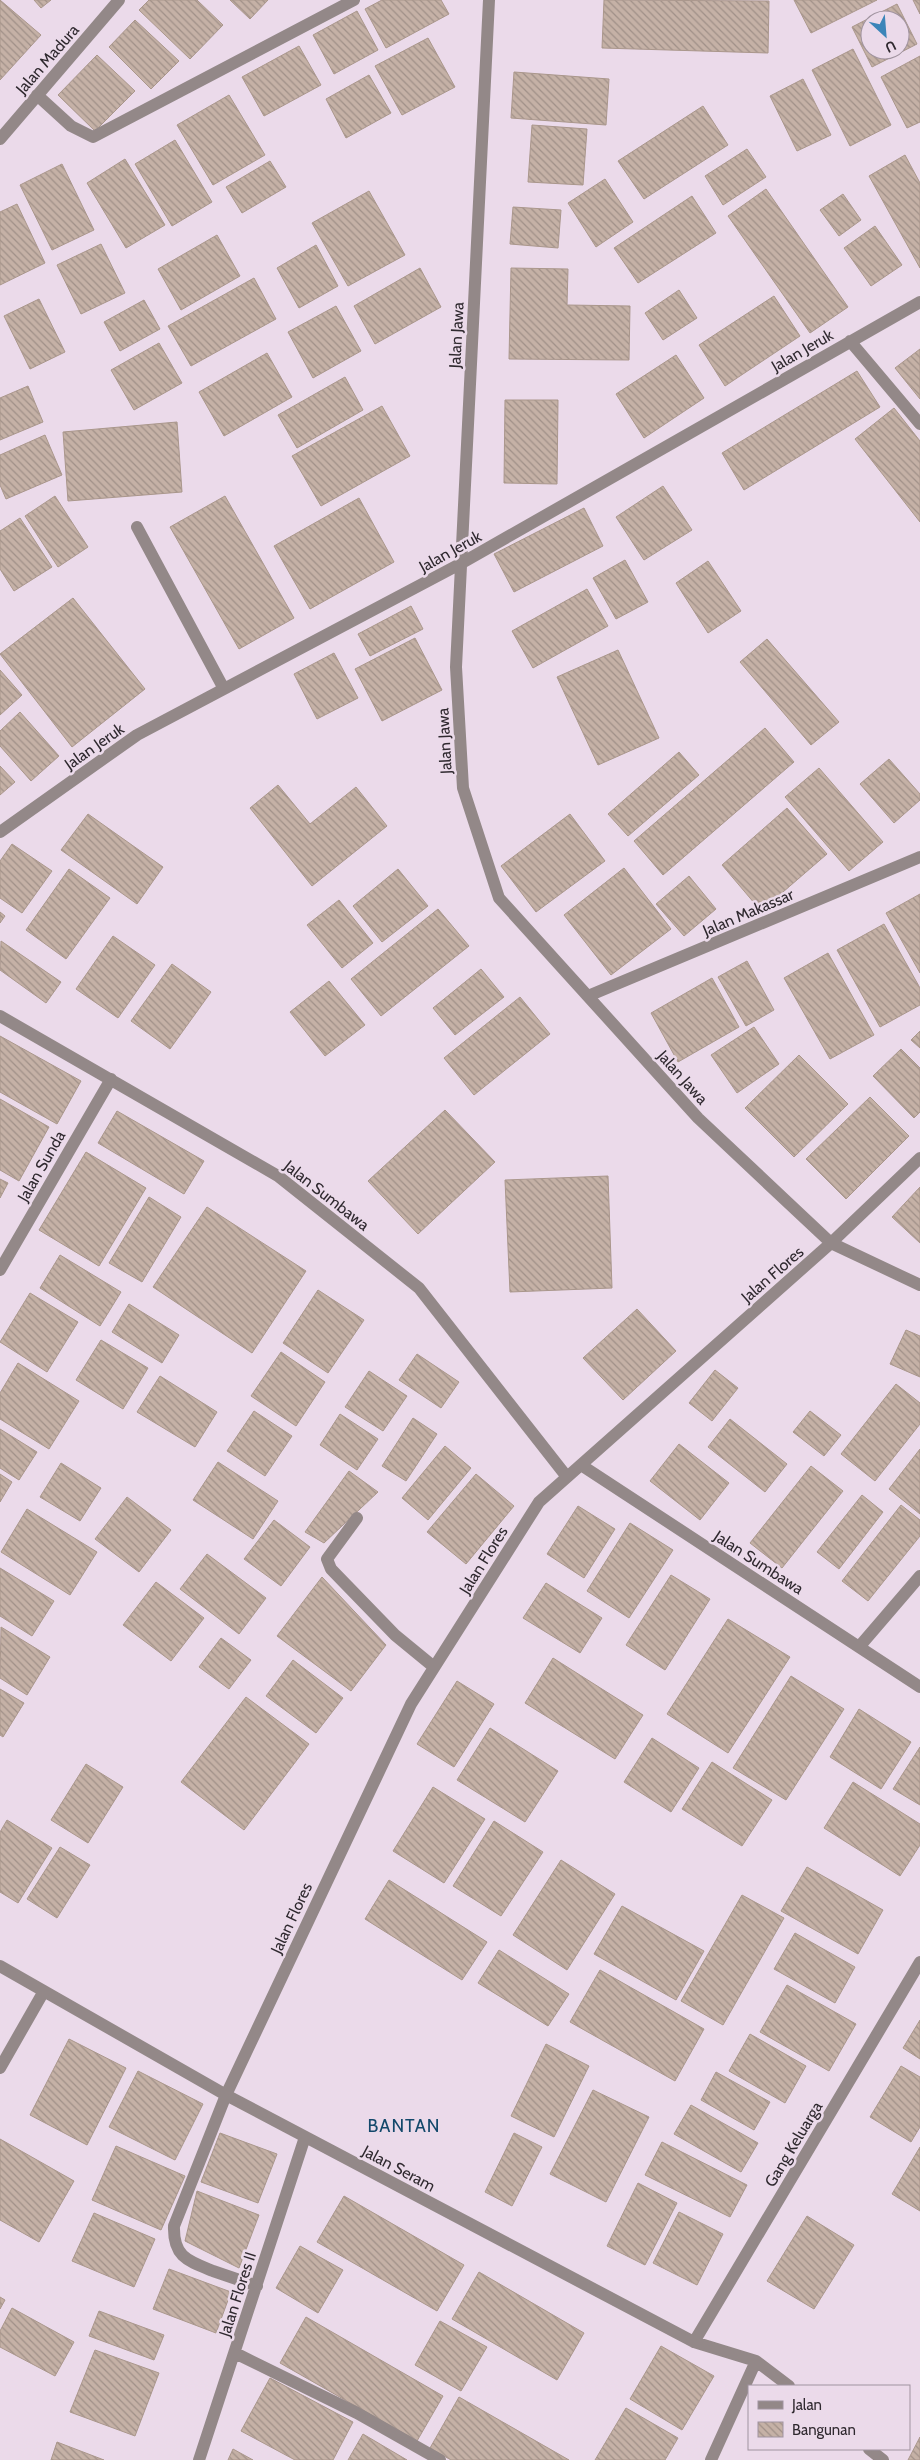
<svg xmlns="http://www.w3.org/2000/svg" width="920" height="2460" font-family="Cabin,sans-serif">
<defs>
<pattern id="building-back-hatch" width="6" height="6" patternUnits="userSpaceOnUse" patternTransform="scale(1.25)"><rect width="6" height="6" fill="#c5b1a6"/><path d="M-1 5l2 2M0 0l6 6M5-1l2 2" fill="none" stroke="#a09088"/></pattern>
</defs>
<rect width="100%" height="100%" fill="#ebdaea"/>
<!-- building -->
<path fill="url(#building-back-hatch)" stroke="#aa978c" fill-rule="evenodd" d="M 0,0 L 41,35 L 0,80 Z
M 34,0 L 51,0 L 41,8 Z
M 149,0 L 197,0 L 223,25 L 190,59 L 139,10 Z
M 230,0 L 268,0 L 250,19 Z
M 382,0 L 441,0 L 449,14 L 386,48 L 365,9 Z
M 604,0 L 769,1 L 768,53 L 602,48 Z
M 794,0 L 877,0 L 811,33 Z
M 913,0 L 920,0 L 920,14 Z
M 897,4 L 917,44 L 872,67 L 852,27 ZM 870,20 L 900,20 L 900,50 L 870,50 Z
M 357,11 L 378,50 L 334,74 L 313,35 Z
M 135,20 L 179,61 L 151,89 L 109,47 Z
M 428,38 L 455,87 L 402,115 L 375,66 Z
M 299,46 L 321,85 L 264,116 L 242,77 Z
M 853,49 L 891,125 L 850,146 L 812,70 Z
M 97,55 L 135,91 L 95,131 L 58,95 Z
M 920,56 L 920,122 L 907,128 L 881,77 Z
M 514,72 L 609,79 L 606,125 L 511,118 Z
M 369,75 L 391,113 L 346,138 L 326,99 Z
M 803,79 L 831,135 L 797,151 L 770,96 Z
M 229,95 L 265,155 L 213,185 L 177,125 Z
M 703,106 L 728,145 L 644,199 L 618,161 Z
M 532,125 L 587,129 L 583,185 L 528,182 Z
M 175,140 L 212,202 L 172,226 L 135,164 Z
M 747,149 L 766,177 L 723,205 L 705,176 Z
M 905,155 L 920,183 L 920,268 L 869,176 Z
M 125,159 L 165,225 L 126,248 L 87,183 Z
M 270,161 L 286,187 L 242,213 L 226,187 Z
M 62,164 L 94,230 L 52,250 L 20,185 Z
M 605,179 L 633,222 L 596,247 L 568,203 Z
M 766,189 L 848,307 L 810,333 L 728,216 Z
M 369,191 L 405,255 L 348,286 L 312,223 Z
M 843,194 L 861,220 L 839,236 L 820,210 Z
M 692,196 L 716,233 L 638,283 L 614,248 Z
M 17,204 L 45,263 L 0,285 L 0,212 Z
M 513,207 L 561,210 L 558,248 L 510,244 Z
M 875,226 L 902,265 L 871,286 L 844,248 Z
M 217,235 L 240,276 L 181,310 L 158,269 Z
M 101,244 L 125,293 L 81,314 L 57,265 Z
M 316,245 L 338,286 L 299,308 L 277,268 Z
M 420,268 L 441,307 L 375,344 L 354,306 Z
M 511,268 L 568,269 L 567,305 L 630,306 L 629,360 L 509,359 Z
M 254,278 L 276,319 L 191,366 L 168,326 Z
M 679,290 L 697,318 L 663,340 L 645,313 Z
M 774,296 L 800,336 L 725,386 L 699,345 Z
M 39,299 L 65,352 L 30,369 L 4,316 Z
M 144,300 L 160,329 L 120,351 L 104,322 Z
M 336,306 L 361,351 L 313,378 L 288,332 Z
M 159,343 L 182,383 L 134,410 L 111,370 Z
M 920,349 L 920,399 L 895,368 Z
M 267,353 L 292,397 L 224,436 L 199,392 Z
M 676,355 L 704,398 L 644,438 L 616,394 Z
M 857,371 L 880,407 L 744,490 L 722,453 Z
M 345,377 L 363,410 L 297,448 L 278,415 Z
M 28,386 L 43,422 L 0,440 L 0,398 Z
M 505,400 L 558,400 L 557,484 L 504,483 Z
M 382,406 L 410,456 L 321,506 L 292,456 Z
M 894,408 L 920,441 L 920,522 L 855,439 Z
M 177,422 L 182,492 L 68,501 L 63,432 Z
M 45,435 L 62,475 L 6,499 L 0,485 L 0,455 Z
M 663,486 L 692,530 L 644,560 L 616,517 Z
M 55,496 L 88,547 L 58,567 L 25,516 Z
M 225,496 L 294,618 L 239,649 L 170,527 Z
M 359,498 L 394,562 L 310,609 L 274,546 Z
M 584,508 L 603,546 L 514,592 L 494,554 Z
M 20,518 L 52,567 L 14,591 L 0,569 L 0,531 Z
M 625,560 L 648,602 L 616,619 L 593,578 Z
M 708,561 L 741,611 L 708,633 L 676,583 Z
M 587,589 L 608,626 L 533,668 L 512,631 Z
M 73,598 L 145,689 L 72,747 L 0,654 Z
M 411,606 L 423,629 L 370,656 L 358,634 Z
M 415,638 L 442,690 L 382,721 L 355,669 Z
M 767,639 L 839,722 L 811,745 L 740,662 Z
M 618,650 L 659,738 L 598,765 L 557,677 Z
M 334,653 L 358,698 L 317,719 L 294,674 Z
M 0,670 L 22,695 L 0,715 Z
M 20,712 L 59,756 L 31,781 L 0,746 L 0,731 Z
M 765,728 L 794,762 L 663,875 L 634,841 Z
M 679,752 L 699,775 L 628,836 L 608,814 Z
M 889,759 L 920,794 L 920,800 L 894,823 L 860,784 Z
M 0,766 L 15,782 L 0,795 Z
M 819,768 L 883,842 L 849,871 L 785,797 Z
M 278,785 L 310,824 L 356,787 L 387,826 L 312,886 L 250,808 Z
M 787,808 L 827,854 L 761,911 L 722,865 Z
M 88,814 L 163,867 L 137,904 L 61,850 Z
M 570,814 L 605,861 L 536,912 L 501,866 Z
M 12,844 L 52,871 L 22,913 L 0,898 L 0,861 Z
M 624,868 L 671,929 L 611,975 L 564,915 Z
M 69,869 L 110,898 L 66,959 L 26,930 Z
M 398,869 L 428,906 L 382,942 L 353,906 Z
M 689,876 L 716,909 L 684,936 L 656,904 Z
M 920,894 L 920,973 L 886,913 Z
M 339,900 L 373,943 L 342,968 L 307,925 Z
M 438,909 L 469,946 L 381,1016 L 351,979 Z
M 0,912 L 5,916 L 0,923 Z
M 884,924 L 920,988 L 920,1005 L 880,1027 L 837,950 Z
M 113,936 L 155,965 L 118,1018 L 76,989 Z
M 1,941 L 61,982 L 46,1003 L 0,970 Z
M 828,953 L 874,1035 L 830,1059 L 784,978 Z
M 747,961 L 774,1010 L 746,1026 L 718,977 Z
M 172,964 L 211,992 L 170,1049 L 131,1021 Z
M 481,969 L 504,997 L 455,1035 L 433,1008 Z
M 712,978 L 739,1027 L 678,1062 L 651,1013 Z
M 329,981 L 365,1025 L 325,1056 L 290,1012 Z
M 520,997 L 550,1034 L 474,1095 L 444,1058 Z
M 754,1027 L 779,1064 L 737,1093 L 711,1055 Z
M 920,1031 L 920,1048 L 911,1040 Z
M 0,1036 L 81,1081 L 57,1124 L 0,1092 Z
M 901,1049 L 920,1068 L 920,1112 L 914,1118 L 873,1076 Z
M 799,1055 L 848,1104 L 794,1157 L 745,1108 Z
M 870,1097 L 909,1136 L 846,1199 L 806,1159 Z
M 0,1099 L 49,1127 L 19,1181 L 0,1170 Z
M 445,1110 L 495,1162 L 418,1234 L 368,1181 Z
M 117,1111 L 204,1161 L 184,1194 L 98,1143 Z
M 86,1152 L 146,1188 L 99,1266 L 39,1230 Z
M 608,1176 L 612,1288 L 510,1292 L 505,1180 Z
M 0,1179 L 8,1183 L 0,1198 Z
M 920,1187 L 920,1243 L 892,1217 Z
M 149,1197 L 181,1217 L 142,1282 L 109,1263 Z
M 207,1207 L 306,1271 L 252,1353 L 153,1287 Z
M 60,1255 L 121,1292 L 100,1326 L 40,1288 Z
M 318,1290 L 364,1320 L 328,1373 L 283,1343 Z
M 30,1293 L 78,1322 L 47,1372 L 0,1342 Z
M 129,1304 L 179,1335 L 162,1363 L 112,1332 Z
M 637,1309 L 676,1351 L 623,1400 L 583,1358 Z
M 906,1330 L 920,1336 L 920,1377 L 890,1364 Z
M 101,1340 L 148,1368 L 123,1409 L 76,1380 Z
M 281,1352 L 325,1382 L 296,1426 L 251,1396 Z
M 417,1354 L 459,1382 L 441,1408 L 399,1380 Z
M 18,1363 L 79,1401 L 49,1449 L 0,1419 L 0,1393 Z
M 715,1370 L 738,1388 L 712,1421 L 689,1403 Z
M 369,1371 L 407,1396 L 383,1431 L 345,1407 Z
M 160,1376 L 217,1412 L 195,1447 L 137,1412 Z
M 896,1384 L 920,1403 L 920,1424 L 875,1481 L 841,1454 Z
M 254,1411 L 292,1436 L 265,1476 L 227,1451 Z
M 810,1411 L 841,1435 L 824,1456 L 793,1432 Z
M 340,1414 L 378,1439 L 357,1470 L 320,1445 Z
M 413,1418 L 437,1434 L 406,1481 L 382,1466 Z
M 730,1419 L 787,1464 L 765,1492 L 708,1447 Z
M 0,1429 L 37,1452 L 19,1480 L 0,1468 Z
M 679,1444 L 729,1483 L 700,1520 L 650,1481 Z
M 445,1446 L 471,1468 L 428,1520 L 402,1498 Z
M 920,1449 L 920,1514 L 889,1489 Z
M 218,1462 L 278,1501 L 253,1539 L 193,1500 Z
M 61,1463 L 101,1488 L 80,1521 L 40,1497 Z
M 811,1466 L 843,1491 L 782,1568 L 750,1543 Z
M 349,1471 L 378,1492 L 324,1543 L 305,1532 Z
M 0,1474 L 12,1482 L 0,1502 Z
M 476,1474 L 514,1506 L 466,1564 L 427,1532 Z
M 862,1495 L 883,1512 L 839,1569 L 817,1552 Z
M 127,1497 L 171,1530 L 139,1572 L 95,1539 Z
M 901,1505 L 920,1520 L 920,1536 L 868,1601 L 842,1581 Z
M 578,1506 L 615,1529 L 584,1578 L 547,1554 Z
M 27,1509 L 97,1552 L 70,1595 L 1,1552 Z
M 274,1520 L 310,1547 L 281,1586 L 244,1559 Z
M 630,1523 L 673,1550 L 629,1618 L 587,1591 Z
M 207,1554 L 266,1598 L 239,1634 L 180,1589 Z
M 0,1568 L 54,1601 L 32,1636 L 0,1616 Z
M 671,1575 L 710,1599 L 665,1670 L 626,1645 Z
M 322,1577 L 386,1645 L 351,1691 L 277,1636 Z
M 156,1582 L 204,1618 L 171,1661 L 123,1625 Z
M 546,1583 L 602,1618 L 580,1653 L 523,1618 Z
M 728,1619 L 790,1657 L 728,1753 L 667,1714 Z
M 1,1627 L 50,1657 L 27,1695 L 0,1678 Z
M 221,1638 L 251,1660 L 229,1689 L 199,1667 Z
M 553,1658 L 643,1715 L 615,1759 L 525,1703 Z
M 293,1660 L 343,1698 L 316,1733 L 266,1696 Z
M 791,1676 L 844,1709 L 786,1800 L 733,1768 Z
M 457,1681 L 494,1704 L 454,1767 L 417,1744 Z
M 0,1689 L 24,1703 L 3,1737 L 0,1735 Z
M 246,1697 L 309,1744 L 244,1830 L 181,1782 Z
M 859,1709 L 911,1742 L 881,1789 L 830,1757 Z
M 490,1728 L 558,1771 L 525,1822 L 457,1780 Z
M 652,1738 L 699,1768 L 671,1812 L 624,1782 Z
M 920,1747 L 920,1805 L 893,1789 Z
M 712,1762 L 772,1800 L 742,1846 L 682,1809 Z
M 86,1764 L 123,1787 L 88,1843 L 51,1820 Z
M 853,1782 L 920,1824 L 920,1845 L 900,1876 L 824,1828 Z
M 433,1787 L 485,1819 L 444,1883 L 393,1851 Z
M 7,1820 L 52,1848 L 18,1903 L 0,1892 L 0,1832 Z
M 494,1821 L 543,1852 L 501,1916 L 453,1886 Z
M 60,1847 L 90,1865 L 57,1918 L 27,1899 Z
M 561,1860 L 615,1894 L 567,1970 L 513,1935 Z
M 807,1867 L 883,1910 L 858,1954 L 781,1911 Z
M 389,1880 L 487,1942 L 462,1980 L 365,1919 Z
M 742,1895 L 784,1918 L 723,2025 L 681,2001 Z
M 622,1906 L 704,1951 L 676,2000 L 594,1954 Z
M 795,1933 L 855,1967 L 835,2003 L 774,1969 Z
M 499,1950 L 569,1994 L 548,2026 L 478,1983 Z
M 600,1970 L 704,2029 L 675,2081 L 570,2022 Z
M 787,1985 L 856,2024 L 829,2071 L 760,2032 Z
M 920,2020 L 920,2059 L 903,2048 Z
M 750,2034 L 806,2066 L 785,2103 L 729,2071 Z
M 69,2039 L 126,2068 L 87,2145 L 30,2115 Z
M 546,2044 L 589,2066 L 554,2137 L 511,2116 Z
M 901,2066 L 920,2077 L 920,2127 L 911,2142 L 870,2117 Z
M 138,2071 L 203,2104 L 175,2160 L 109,2127 Z
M 716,2072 L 770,2102 L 754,2130 L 701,2100 Z
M 593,2090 L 649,2117 L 606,2202 L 550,2174 Z
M 691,2105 L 758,2143 L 741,2172 L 674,2134 Z
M 220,2133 L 277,2154 L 258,2203 L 201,2182 Z
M 514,2133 L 542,2147 L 512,2206 L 485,2192 Z
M 0,2139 L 74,2181 L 39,2242 L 0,2220 Z
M 662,2142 L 747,2185 L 730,2217 L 645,2175 Z
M 116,2146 L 185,2176 L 161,2230 L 92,2200 Z
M 920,2147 L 920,2211 L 892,2194 Z
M 638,2183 L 677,2203 L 645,2265 L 607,2246 Z
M 197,2191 L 259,2215 L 239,2268 L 185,2241 Z
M 344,2196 L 464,2265 L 437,2311 L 317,2242 Z
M 679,2212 L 723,2234 L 697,2285 L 653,2263 Z
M 94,2213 L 155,2239 L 134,2287 L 72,2261 Z
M 807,2216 L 854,2245 L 814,2309 L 767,2281 Z
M 300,2246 L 343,2270 L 318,2313 L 276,2288 Z
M 169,2269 L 231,2292 L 216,2333 L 153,2309 Z
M 479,2272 L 584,2333 L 557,2380 L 452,2319 Z
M 0,2297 L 5,2300 L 0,2309 Z
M 12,2308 L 74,2342 L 55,2376 L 0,2347 L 0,2331 Z
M 99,2311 L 164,2335 L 154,2360 L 89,2336 Z
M 306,2317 L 443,2396 L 417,2441 L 280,2363 Z
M 440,2321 L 487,2347 L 461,2391 L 415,2365 Z
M 661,2346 L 714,2376 L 682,2430 L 630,2399 Z
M 95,2350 L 159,2373 L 135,2436 L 70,2412 Z
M 270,2378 L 353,2422 L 333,2460 L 295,2460 L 241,2431 Z
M 459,2397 L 569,2460 L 451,2460 L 430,2448 Z
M 626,2408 L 678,2438 L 665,2460 L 595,2460 Z
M 363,2434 L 407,2460 L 348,2460 Z
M 920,2437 L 920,2460 L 908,2460 Z
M 57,2442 L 104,2460 L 51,2460 Z
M 233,2449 L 253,2460 L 228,2460 Z"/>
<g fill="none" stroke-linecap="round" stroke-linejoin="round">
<!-- minor -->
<path stroke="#938888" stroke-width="12" d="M 489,0 L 456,667 L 463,788 L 499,898 L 698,1118 L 831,1243 L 920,1285
M 37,95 L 71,126 L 93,137 L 354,0
M 0,139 L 119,0
M 850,341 L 920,424
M 137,527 L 224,689
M 0,832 L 137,735 L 460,564 L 920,302
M 588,996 L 920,857
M 0,1016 L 278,1176 L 419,1288 L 567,1477
M 0,1270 L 111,1079
M 581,1465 L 920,1687
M 357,1518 L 327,1559 L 331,1569 L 395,1635 L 434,1667
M 859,1647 L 920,1576
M 0,1966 L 226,2095 L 694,2342 L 756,2361 L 789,2386
M 0,2068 L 44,1991
M 257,2286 C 242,2281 228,2276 213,2271 C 188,2261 173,2257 174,2226 L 226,2095 L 411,1704 L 539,1502 L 831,1243 L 920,1158
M 694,2342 L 920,1962
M 235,2353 L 357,2413 L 440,2460
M 869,2449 L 883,2460
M 199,2460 L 305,2137
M 711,2460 L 756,2361"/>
</g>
<g text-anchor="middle" stroke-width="5" stroke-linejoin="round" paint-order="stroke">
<!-- street labels -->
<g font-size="16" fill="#2f292f" stroke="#ebdaea">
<text transform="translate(47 59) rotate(-49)" y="6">Jalan Madura</text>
<text transform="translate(456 335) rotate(-87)" y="6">Jalan Jawa</text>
<text transform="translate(802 350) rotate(-30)" y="6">Jalan Jeruk</text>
<text transform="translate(450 551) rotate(-29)" y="6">Jalan Jeruk</text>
<text transform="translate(444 741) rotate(-93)" y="6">Jalan Jawa</text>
<text transform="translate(94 746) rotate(-35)" y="6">Jalan Jeruk</text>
<text transform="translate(748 912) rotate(-23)" y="6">Jalan Makassar</text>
<text transform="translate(683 1077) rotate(48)" y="6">Jalan Jawa</text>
<text transform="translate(41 1166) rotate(-60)" y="6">Jalan Sunda</text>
<text transform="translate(327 1195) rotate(38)" y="6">Jalan Sumbawa</text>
<text transform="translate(772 1274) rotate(-41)" y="6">Jalan Flores</text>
<text transform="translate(483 1560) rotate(-58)" y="6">Jalan Flores</text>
<text transform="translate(759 1562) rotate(33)" y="6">Jalan Sumbawa</text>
<text transform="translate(291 1918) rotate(-65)" y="6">Jalan Flores</text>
<text transform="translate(793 2144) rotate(-59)" y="6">Gang Keluarga</text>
<text transform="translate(399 2168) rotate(28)" y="6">Jalan Seram</text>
<text transform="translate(237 2294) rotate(-72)" y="6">Jalan Flores II</text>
</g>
<!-- neighbourhood labels -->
<g font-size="18" letter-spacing="1" fill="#13486b" stroke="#ebdaea">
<text x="404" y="2132">BANTAN</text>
</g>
</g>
<!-- legend -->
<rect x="748" y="2385" width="162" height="65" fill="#ebdaea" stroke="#a0939f"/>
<rect x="758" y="2401" width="25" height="8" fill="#938888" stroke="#a0939f"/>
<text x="792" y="2410" font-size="15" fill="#2f292f">Jalan</text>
<rect x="758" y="2422" width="25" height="15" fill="url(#building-back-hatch)" stroke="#a0939f"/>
<text x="792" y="2435" font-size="15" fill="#2f292f">Bangunan</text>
<!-- north arrow -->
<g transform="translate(885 35) rotate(154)"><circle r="24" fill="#ebdaea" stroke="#a0939f"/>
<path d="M0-4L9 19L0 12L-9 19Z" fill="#3b85b9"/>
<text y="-8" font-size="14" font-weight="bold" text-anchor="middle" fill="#2f292f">U</text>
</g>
</svg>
